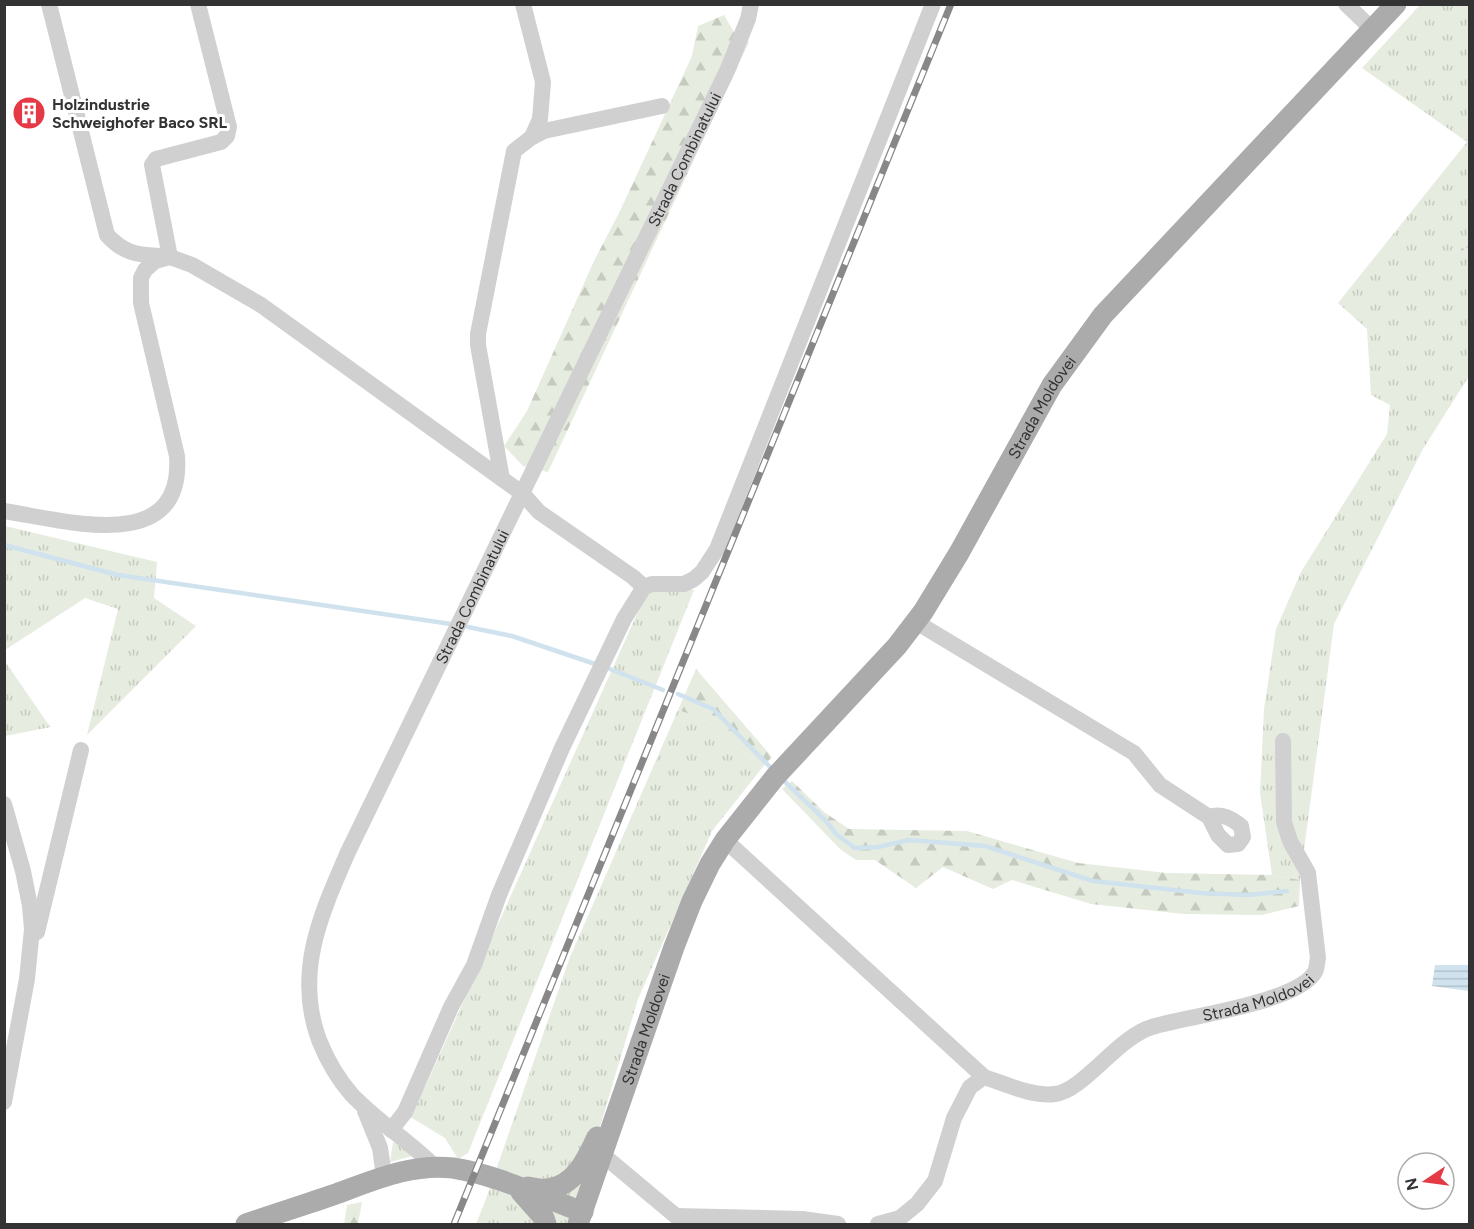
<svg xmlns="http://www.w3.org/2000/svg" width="1474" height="1229" font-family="Figtree,sans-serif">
<defs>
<pattern id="grass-tufts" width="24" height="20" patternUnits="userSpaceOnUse" patternTransform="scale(1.5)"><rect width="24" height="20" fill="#e6ecdf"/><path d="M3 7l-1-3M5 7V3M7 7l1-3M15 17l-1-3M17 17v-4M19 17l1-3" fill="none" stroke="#c6cbc0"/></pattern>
<pattern id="forest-firs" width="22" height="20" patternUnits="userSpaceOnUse" patternTransform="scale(1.5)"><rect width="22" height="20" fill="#e6ecdf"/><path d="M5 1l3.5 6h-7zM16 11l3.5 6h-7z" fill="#c6cbc0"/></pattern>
<pattern id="water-rules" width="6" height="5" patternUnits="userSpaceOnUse" patternTransform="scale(1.5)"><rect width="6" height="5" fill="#cfe2ee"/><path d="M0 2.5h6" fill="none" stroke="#b2c2cd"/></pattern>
</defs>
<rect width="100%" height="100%" fill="#fff"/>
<!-- grass -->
<path fill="url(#grass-tufts)" d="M 1420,5 L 1469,5 L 1469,376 L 1423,449 L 1334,624 L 1300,880 L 1272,875 L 1260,793 L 1264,709 L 1276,629 L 1301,572 L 1387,434 L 1390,405 L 1371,395 L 1367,329 L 1338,303 L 1467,142 L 1362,68 Z
M 5,526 L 157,562 L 154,598 L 196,626 L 87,735 L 118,609 L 85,598 L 5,650 Z
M 654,576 L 694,590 L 468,1153 L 458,1159 L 445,1138 L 407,1115 L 426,1085 Z
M 4,660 L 46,721 L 51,727 L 5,736 Z
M 678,710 L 704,719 L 762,768 L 712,831 L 638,999 L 571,1224 L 476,1224 L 486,1199 L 570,957 Z
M 393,1142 L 416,1155 L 390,1162 Z"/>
<!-- forest -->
<path fill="url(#forest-firs)" d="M 724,15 L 735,34 L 749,42 L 548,472 L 523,466 L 504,446 L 527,411 L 594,261 L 620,211 L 692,56 L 698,26 Z
M 696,669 L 772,757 L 762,768 L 704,719 L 678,710 Z
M 792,781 L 824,812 L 849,829 L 967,831 L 1078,863 L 1167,873 L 1272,875 L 1300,880 L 1299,906 L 1262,915 L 1184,914 L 1091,904 L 1012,880 L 993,889 L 943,867 L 916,888 L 875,860 L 856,860 L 840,849 L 782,789 Z
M 362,1202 L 358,1224 L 344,1224 L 347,1205 Z"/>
<!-- water -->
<path fill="url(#water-rules)" d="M 1435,965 L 1469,965 L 1469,991 L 1432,986 Z"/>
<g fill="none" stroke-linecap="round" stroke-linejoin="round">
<!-- stream -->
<path stroke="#cfe2ee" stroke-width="4.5" d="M 4,545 L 118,575 L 451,624
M 468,627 L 512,636 L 595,664
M 610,669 L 663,690
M 678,694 L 713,709 L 773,770
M 782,779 L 825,820 L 837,835 L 855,848 L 878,847 L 909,840 L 985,846 L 1093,881 L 1201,893 L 1248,895 L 1287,891"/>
<!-- path -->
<path stroke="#cdcdcd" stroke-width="2" stroke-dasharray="3 3" stroke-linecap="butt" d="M 1461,250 L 1470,246"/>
<!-- minor -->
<g stroke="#d0d0d0" stroke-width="16">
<path d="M 49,4 L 107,235 C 127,257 142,254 170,257 L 152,165 L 156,159 L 221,142 L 227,136 L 229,127 L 198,4"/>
<path d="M 523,4 L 543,82 L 540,119 L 532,137"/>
<path d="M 1346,4 L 1373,30"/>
<path d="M 502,479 L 478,345 L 478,334 L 514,151 L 532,137 L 544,131 L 662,106"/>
<path d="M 4,511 C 64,520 184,557 177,456 L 141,303 L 141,278 L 145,270 L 155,261 L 170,257 L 192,265 L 261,305 L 523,494 L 539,512 L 633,577 L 644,587"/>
<path d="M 916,622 L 1134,753 L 1160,785 L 1209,817 L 1218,835 L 1228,845 L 1238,844 L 1243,837 L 1241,826 C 1231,818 1222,813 1209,817"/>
<path d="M 4,804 L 23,871 L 30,906 L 32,929 L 27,979 L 4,1102"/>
<path id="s1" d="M 725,840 L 984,1077 C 1006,1084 1032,1097 1055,1094 C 1083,1091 1118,1037 1152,1027 C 1187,1016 1297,1003 1315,972 C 1317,968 1317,962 1318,958 L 1308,873 L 1290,841 L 1284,822 L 1283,741"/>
<path d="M 37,932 L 81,750"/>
<path d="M 365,1111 L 380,1148 L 384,1176"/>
<path d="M 391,1130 L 405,1112 L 451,1007 L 474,965 L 499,895 L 562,748 L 624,619 L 644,587 L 652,584 L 684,584 L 694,579 L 702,572 L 717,549 L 933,4"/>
<path d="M 603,1155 L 683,1222"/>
<path id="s2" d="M 435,1167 C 409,1141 378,1122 352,1095 C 338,1079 327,1060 319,1040 C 294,972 321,914 348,852 L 727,71 L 748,19 L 751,4"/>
<path d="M 676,1216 L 802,1219 L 838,1224"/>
<path d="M 878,1224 L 900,1218 L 917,1204 L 935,1181 L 954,1118 L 970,1087 L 984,1077"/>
</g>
<!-- major -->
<g stroke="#ababab" stroke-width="21">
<path d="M 528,1187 C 534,1188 541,1190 547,1189 C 574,1187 587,1159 597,1137"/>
<path d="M 521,1192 L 544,1218 L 546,1224"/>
<path d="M 246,1224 C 275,1214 304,1205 333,1195 C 372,1181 411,1163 453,1168 C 498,1175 541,1197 583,1212"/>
<path id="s3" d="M 578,1224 L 674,947 L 692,901 L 710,864 L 725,840 L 775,777 L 897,646 L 923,612 L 959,553 L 1052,385 L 1103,315 L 1396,4"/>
</g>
<!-- rail casing -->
<g stroke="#888" stroke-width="7">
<path id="rail" d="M 454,1224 L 951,4"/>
</g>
<!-- rail -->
<use href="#rail" stroke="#fff" stroke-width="4.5" stroke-dasharray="14" stroke-linecap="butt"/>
</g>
<!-- icons -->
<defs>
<g id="building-disc" transform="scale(1.725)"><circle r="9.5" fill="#e63946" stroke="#fff"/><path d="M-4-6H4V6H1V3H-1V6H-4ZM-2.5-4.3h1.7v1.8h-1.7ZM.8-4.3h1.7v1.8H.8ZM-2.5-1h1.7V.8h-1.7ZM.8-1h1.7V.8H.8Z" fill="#fff"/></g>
</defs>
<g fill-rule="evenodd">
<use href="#building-disc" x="29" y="113"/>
</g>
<g text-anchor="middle" stroke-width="6" stroke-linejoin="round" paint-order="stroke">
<!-- poi labels -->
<g font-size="16" font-weight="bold" fill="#333" stroke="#fff" text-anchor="start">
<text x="52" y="110">Holzindustrie<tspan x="52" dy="18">Schweighofer Baco SRL</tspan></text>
</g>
<!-- street labels -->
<g font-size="16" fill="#333" stroke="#fff">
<text dy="6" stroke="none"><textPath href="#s2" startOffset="1140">Strada Combinatului</textPath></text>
<text dy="6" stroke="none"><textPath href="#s3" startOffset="951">Strada Moldovei</textPath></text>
<text dy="6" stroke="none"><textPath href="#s2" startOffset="654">Strada Combinatului</textPath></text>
<text dy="6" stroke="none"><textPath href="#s1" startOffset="654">Strada Moldovei</textPath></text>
<text dy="6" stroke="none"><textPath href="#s3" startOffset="206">Strada Moldovei</textPath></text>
</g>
</g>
<!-- border -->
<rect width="1474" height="1229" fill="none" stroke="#333333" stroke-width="12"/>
<!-- north arrow -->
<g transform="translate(1426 1181) rotate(257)"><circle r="28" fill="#ffffff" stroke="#adadad" stroke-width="1.5"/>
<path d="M0-4.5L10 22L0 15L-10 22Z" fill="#e63946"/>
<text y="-9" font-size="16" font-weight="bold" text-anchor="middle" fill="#333333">N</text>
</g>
</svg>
